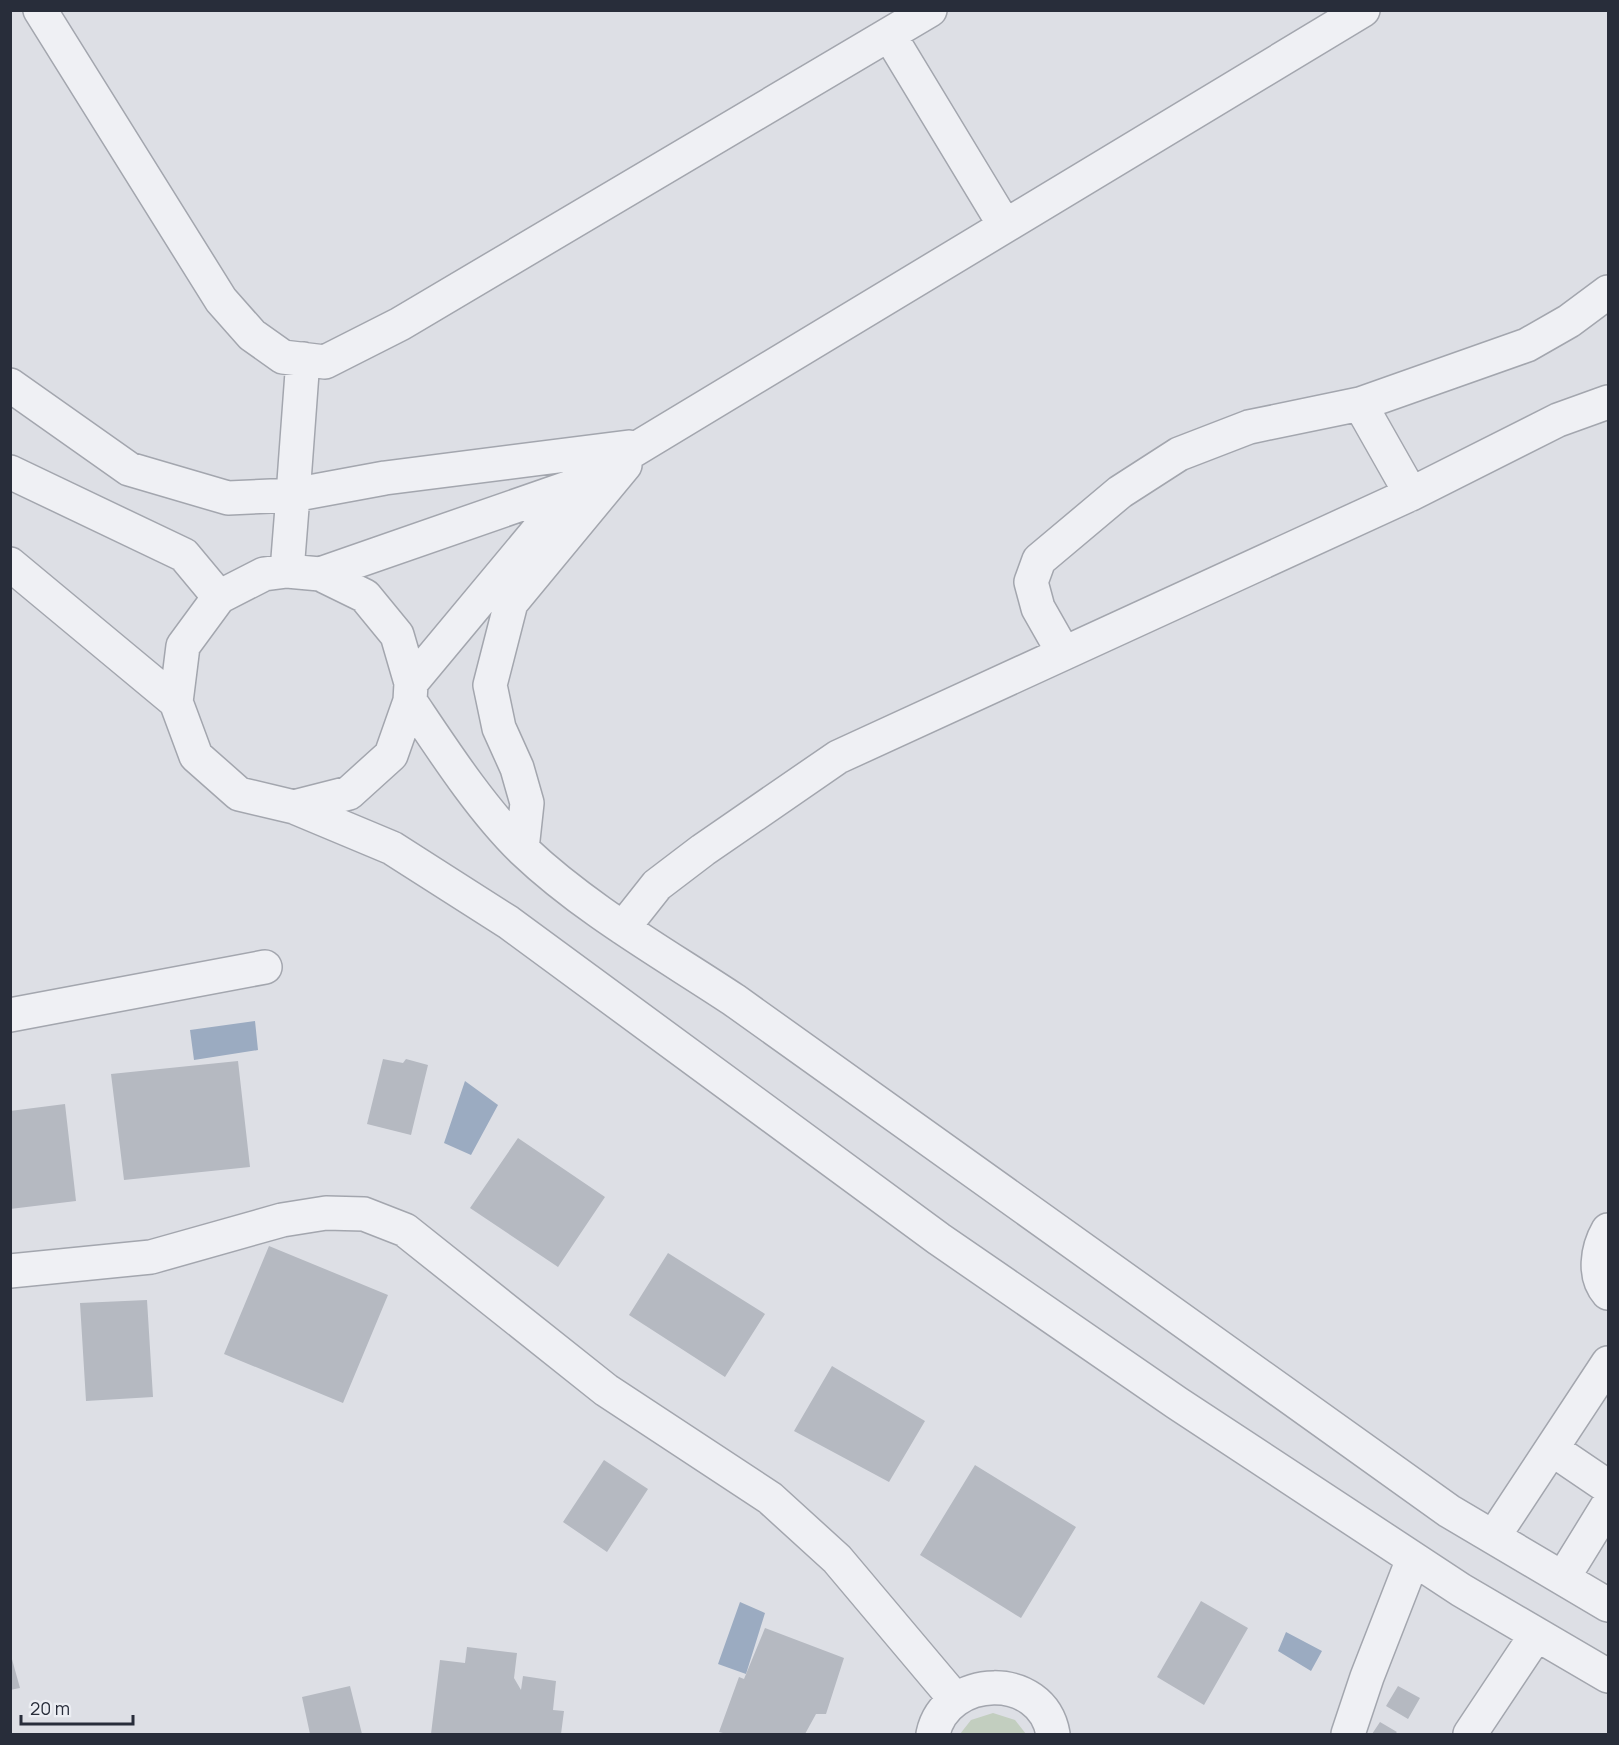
<svg xmlns="http://www.w3.org/2000/svg" width="1619" height="1745" font-family="Manrope,sans-serif">
<rect width="100%" height="100%" fill="#dddfe5"/>
<!-- green -->
<path fill="#c2cebf" d="M 993,1713 L 1015,1720 L 1026,1734 L 960,1734 L 971,1720 Z"/>
<!-- water -->
<path fill="#9babc1" d="M 255,1021 L 258,1050 L 194,1060 L 190,1030 Z
M 465,1081 L 498,1105 L 471,1155 L 444,1143 Z
M 740,1602 L 765,1613 L 746,1674 L 718,1664 Z
M 1286,1632 L 1322,1651 L 1311,1671 L 1278,1651 Z"/>
<!-- building -->
<path fill="#b5b9c1" d="M 383,1059 L 403,1063 L 406,1059 L 428,1065 L 411,1135 L 367,1124 Z
M 238,1061 L 250,1167 L 124,1180 L 111,1074 Z
M 65,1104 L 76,1201 L 10,1209 L 10,1111 Z
M 518,1138 L 605,1197 L 558,1267 L 470,1208 Z
M 269,1246 L 388,1295 L 343,1403 L 224,1354 Z
M 668,1253 L 765,1314 L 725,1377 L 629,1315 Z
M 147,1300 L 153,1397 L 86,1401 L 80,1303 Z
M 832,1366 L 925,1421 L 889,1482 L 794,1431 Z
M 604,1460 L 648,1489 L 607,1552 L 563,1522 Z
M 975,1465 L 1076,1527 L 1021,1618 L 920,1555 Z
M 1201,1601 L 1248,1628 L 1204,1705 L 1157,1677 Z
M 765,1628 L 844,1658 L 826,1714 L 816,1714 L 805,1734 L 727,1734 L 719,1732 L 739,1677 L 744,1679 Z
M 467,1647 L 517,1653 L 514,1678 L 521,1690 L 523,1676 L 556,1681 L 553,1710 L 564,1711 L 561,1734 L 431,1734 L 440,1660 L 465,1663 Z
M 10,1652 L 20,1688 L 10,1690 Z
M 350,1686 L 362,1734 L 310,1734 L 302,1697 Z
M 1398,1686 L 1420,1698 L 1408,1719 L 1386,1706 Z
M 1380,1722 L 1397,1732 L 1395,1734 L 1372,1734 Z"/>
<g fill="none" stroke-linecap="round" stroke-linejoin="round">
<!-- minor casing -->
<g stroke="#a3a6ae" stroke-width="36">
<path id="minor" d="M 40,10 L 221,300 L 252,335 L 283,357 L 325,362 L 400,324 L 930,10
M 890,36 L 1005,226
M 303,359 L 293,495 L 385,478 L 629,447
M 10,385 L 129,469 L 228,498 L 293,495 L 287,571
M 1360,404 L 1411,494
M 10,472 L 184,555 L 219,597
M 10,564 L 176,702
M 320,574 L 576,485 L 1363,10
M 1063,652 L 1038,608 L 1031,582 L 1039,560 L 1120,492 L 1179,454 L 1249,427 L 1360,404 L 1527,345 L 1569,321 L 1608,292
M 411,683 L 575,486
M 410,701 C 443,750 481,809 523,850 C 585,909 663,953 734,1000 L 1449,1511 L 1608,1605
M 294,807 L 349,793 L 391,755 L 410,701 L 411,683 L 397,635 L 365,596 L 320,574 L 287,571 L 264,574 L 219,597 L 183,646 L 176,702 L 196,756 L 239,794 L 294,807 L 392,848 L 508,922 L 939,1239 L 1177,1403 L 1461,1590 L 1608,1676
M 522,849 L 527,803 L 517,768 L 499,728 L 490,685 L 511,603 L 625,465
M 623,928 L 657,885 L 703,850 L 838,757 L 1411,494 L 1558,420 L 1608,402
M 10,1015 L 265,967
M 1608,1230 C 1597,1249 1593,1276 1608,1293
M 10,1271 L 151,1257 L 282,1220 L 326,1213 L 364,1214 L 405,1230 L 606,1390 L 770,1498 L 837,1559 L 955,1699
M 1552,1449 L 1608,1487
M 1494,1536 L 1608,1363
M 1563,1578 L 1608,1505
M 933,1734 C 946,1674 1042,1671 1053,1734
M 1348,1734 L 1367,1677 L 1413,1559
M 1470,1734 L 1536,1635"/>
</g>
<!-- minor -->
<use href="#minor" stroke="#eff0f4" stroke-width="33"/>
</g>
<!-- border -->
<rect width="1619" height="1745" fill="none" stroke="#282d3a" stroke-width="24"/>
<!-- scale -->
<path d="M21 1715v9h112v-9" fill="none" stroke="#282d3a" stroke-width="3"/>
<text x="30" y="1715" font-size="18" fill="#282d3a" stroke="#eceef3" stroke-width="4.5" paint-order="stroke">20 m</text>
</svg>
